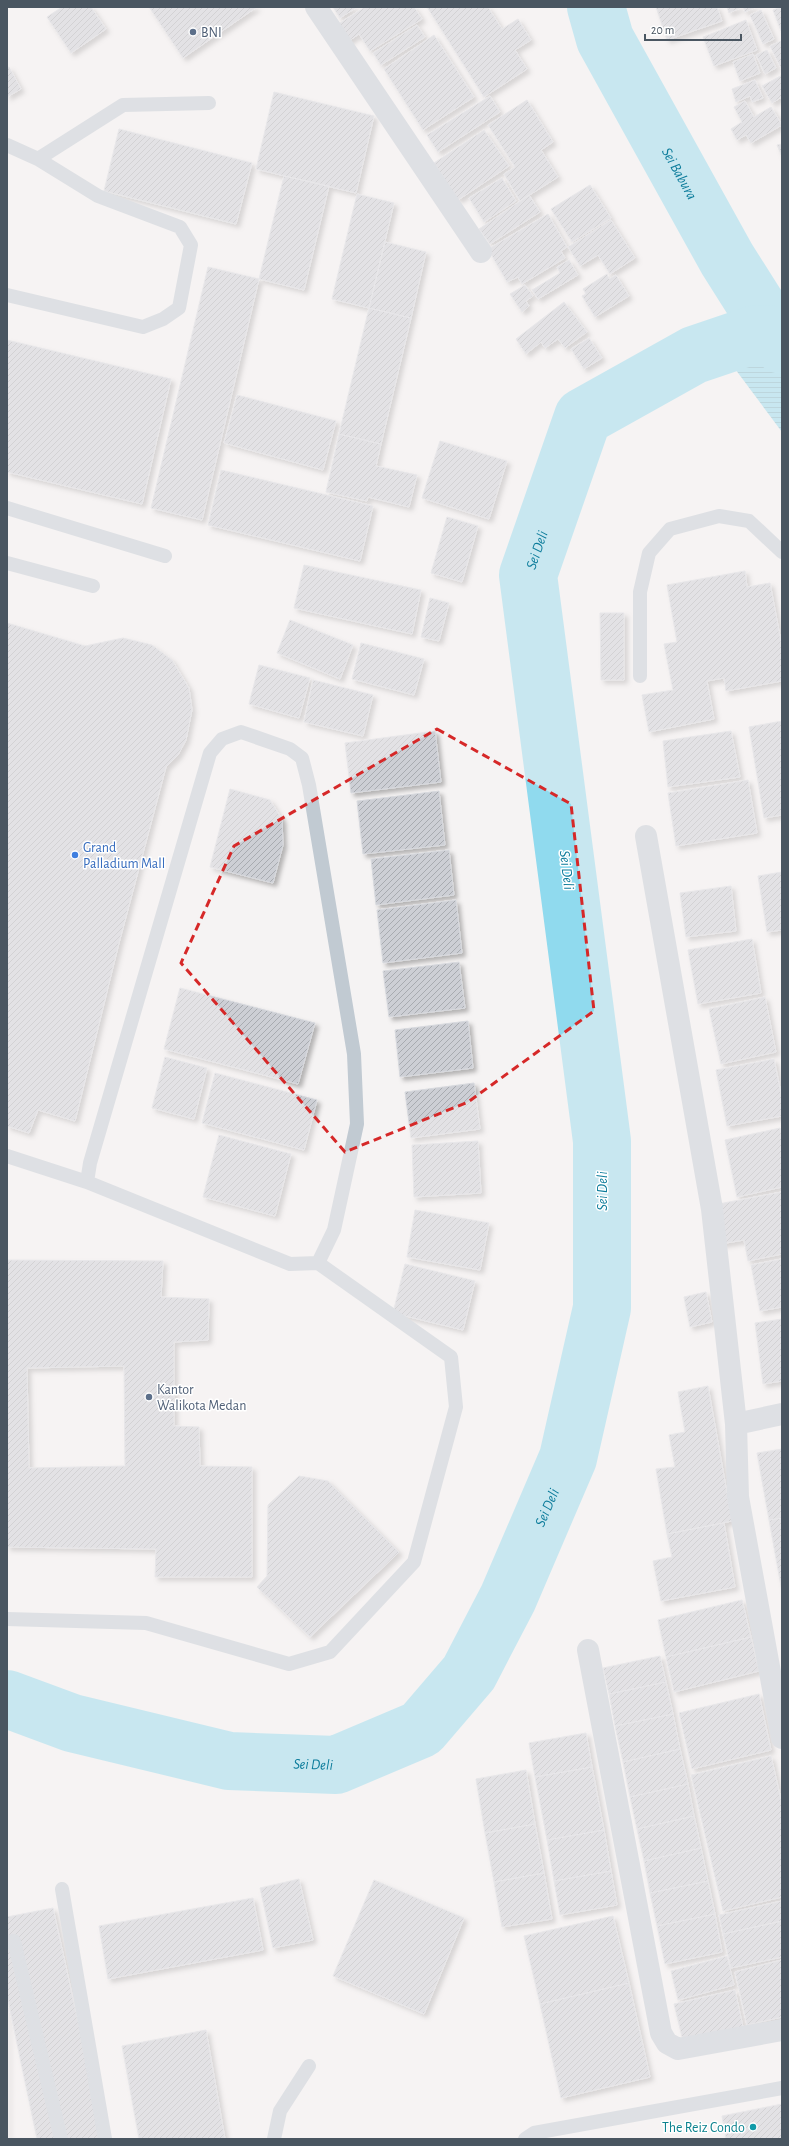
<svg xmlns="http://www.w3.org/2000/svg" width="789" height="2146" font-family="'Alegreya Sans',sans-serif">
<defs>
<pattern id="water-rules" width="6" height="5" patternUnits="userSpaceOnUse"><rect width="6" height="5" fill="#90daee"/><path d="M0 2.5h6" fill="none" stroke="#78b4c4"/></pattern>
<pattern id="building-hatch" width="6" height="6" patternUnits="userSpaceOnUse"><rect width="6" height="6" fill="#cdcfd5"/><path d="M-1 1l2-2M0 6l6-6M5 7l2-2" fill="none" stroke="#a8abb0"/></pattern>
<filter id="shadow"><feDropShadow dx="3.5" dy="3.5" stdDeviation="2" flood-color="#0004"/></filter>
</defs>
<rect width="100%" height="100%" fill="#f5f3f3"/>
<!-- water -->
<path fill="url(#water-rules)" d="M 782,291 L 782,432 L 712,338 Z"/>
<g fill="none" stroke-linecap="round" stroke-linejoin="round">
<!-- river -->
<g stroke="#90daee" stroke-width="58">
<path id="s1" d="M 596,7 L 605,39 L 727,259 L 775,335"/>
<path id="s2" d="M 7,1699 L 72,1723 L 229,1761 L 336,1765 L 421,1729 L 469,1673 L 508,1598 L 568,1458 L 602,1308 L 602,1141 L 528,575 L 583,417 L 694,355 L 756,334 L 775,335 L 782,345"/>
</g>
</g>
<!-- building -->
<path fill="url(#building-hatch)" stroke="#d7d9de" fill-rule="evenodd" filter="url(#shadow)" d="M 62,7 L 91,7 L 106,29 L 71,53 L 47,17 Z
M 149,7 L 257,7 L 183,58 Z
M 333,7 L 357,7 L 340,18 Z
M 365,7 L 414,7 L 422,19 L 370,51 L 359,34 L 346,43 L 335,26 Z
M 427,7 L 488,7 L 502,29 L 518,19 L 531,40 L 515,50 L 527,69 L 484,97 Z
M 656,7 L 717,7 L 722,21 L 667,40 Z
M 727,7 L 742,7 L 729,13 Z
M 743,7 L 756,7 L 745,12 Z
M 782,7 L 782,31 L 781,31 L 773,10 Z
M 761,10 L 774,39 L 763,44 L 750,15 Z
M 746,20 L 757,50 L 714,66 L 703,37 Z
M 417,25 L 425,37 L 381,65 L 373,53 Z
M 434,35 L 474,97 L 423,130 L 384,69 Z
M 781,41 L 782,43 L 782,70 L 770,46 Z
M 767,50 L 776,68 L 765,74 L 756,55 Z
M 753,54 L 760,73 L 740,81 L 733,62 Z
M 9,67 L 21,89 L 7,97 L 7,68 Z
M 782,75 L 782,97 L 772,103 L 762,86 Z
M 755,80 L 763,98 L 752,102 L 750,96 L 736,102 L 732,89 Z
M 274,92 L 374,116 L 356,193 L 256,169 Z
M 490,96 L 500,112 L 438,152 L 427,135 Z
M 527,100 L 553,142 L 541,150 L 558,177 L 520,201 L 504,174 L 515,167 L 488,125 Z
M 745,101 L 754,117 L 771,107 L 782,125 L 751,143 L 746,135 L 737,140 L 731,129 L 742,122 L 734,107 Z
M 119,129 L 252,163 L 236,224 L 104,191 Z
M 484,130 L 509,166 L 458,200 L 434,163 Z
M 782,144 L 782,157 L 777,145 Z
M 284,176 L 329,186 L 304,290 L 259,279 Z
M 502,178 L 516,201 L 484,222 L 469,198 Z
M 590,185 L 611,218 L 572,242 L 551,209 Z
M 357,194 L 394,203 L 369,308 L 332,299 Z
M 529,195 L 540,212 L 490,244 L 479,229 Z
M 548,214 L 567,247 L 561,251 L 565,258 L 522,284 L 518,277 L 507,282 L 488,249 Z
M 611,220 L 635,258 L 610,274 L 598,255 L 580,266 L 568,247 Z
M 385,242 L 426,252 L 411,318 L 369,308 Z
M 569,260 L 578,275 L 538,299 L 532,290 L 560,273 L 557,267 Z
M 208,267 L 259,279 L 202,520 L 151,508 Z
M 607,274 L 609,279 L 616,275 L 629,296 L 595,317 L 582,296 L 586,294 L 583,289 Z
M 525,285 L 533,296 L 526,301 L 529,306 L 522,312 L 510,294 Z
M 564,302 L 587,332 L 565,348 L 558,339 L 545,348 L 541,342 L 526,354 L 516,339 Z
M 369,308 L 411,318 L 381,444 L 339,434 Z
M 589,338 L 602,358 L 584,369 L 571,349 Z
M 7,340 L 171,379 L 142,504 L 7,472 Z
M 237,395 L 336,421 L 323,470 L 224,443 Z
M 339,434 L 381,444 L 376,466 L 417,475 L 409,507 L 368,497 L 367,501 L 326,492 Z
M 440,441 L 507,461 L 489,519 L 422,498 Z
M 221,470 L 373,506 L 360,561 L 208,525 Z
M 447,517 L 478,526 L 462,582 L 431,573 Z
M 304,565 L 421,590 L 412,634 L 294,608 Z
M 745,571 L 747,587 L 770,583 L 782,647 L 782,681 L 726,691 L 724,678 L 707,681 L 714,719 L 649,732 L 642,695 L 673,690 L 664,644 L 677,642 L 667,585 Z
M 430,598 L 449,603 L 439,641 L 421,637 Z
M 600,613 L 624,613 L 624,680 L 601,680 Z
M 290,620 L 353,645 L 340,679 L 277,653 Z
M 7,623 L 85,646 L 123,638 L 152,645 L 172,660 L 189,688 L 192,710 L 186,740 L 178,755 L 166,767 L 119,943 L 75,1121 L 38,1110 L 29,1133 L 7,1126 Z
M 361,643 L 424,659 L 414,695 L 352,679 Z
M 259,665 L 310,678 L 299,718 L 249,704 Z
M 313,680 L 373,695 L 363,736 L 304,722 Z
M 782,721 L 782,815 L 764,818 L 749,727 Z
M 435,731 L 441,782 L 351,793 L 345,743 Z
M 731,731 L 740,777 L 668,787 L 663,741 Z
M 748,780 L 757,833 L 676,846 L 668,793 Z
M 230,789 L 270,800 L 282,819 L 283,845 L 273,883 L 210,867 Z
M 439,791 L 445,845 L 363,854 L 357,801 Z
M 449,850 L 454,895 L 376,905 L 371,859 Z
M 782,872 L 782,930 L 767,932 L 758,876 Z
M 731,886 L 736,931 L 686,937 L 680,893 Z
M 456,900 L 462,953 L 383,963 L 377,910 Z
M 752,939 L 761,993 L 698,1004 L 688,950 Z
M 459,962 L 465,1008 L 389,1017 L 383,971 Z
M 180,988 L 315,1023 L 298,1084 L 164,1049 Z
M 765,997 L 776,1052 L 721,1064 L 709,1009 Z
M 468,1021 L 473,1068 L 400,1077 L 395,1030 Z
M 165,1057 L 207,1068 L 194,1119 L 152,1108 Z
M 774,1059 L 782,1098 L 782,1116 L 727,1126 L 716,1070 Z
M 215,1073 L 317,1100 L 304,1150 L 202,1123 Z
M 474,1083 L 480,1129 L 411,1138 L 405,1092 Z
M 780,1128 L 782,1137 L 782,1187 L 737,1197 L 725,1140 Z
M 219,1135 L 291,1154 L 275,1216 L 203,1197 Z
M 478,1141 L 481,1193 L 414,1197 L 412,1145 Z
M 782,1192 L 782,1254 L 748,1261 L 744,1240 L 720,1244 L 713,1205 Z
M 415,1210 L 489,1223 L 480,1270 L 407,1257 Z
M 782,1259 L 782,1307 L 760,1311 L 751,1265 Z
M 7,1260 L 163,1261 L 161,1297 L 209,1299 L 208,1340 L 174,1342 L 174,1426 L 199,1427 L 200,1466 L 252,1467 L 252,1577 L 155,1577 L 156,1549 L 7,1547 ZM 124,1366 L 125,1466 L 29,1468 L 27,1368 Z
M 405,1264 L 475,1281 L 463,1330 L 393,1313 Z
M 706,1292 L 712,1322 L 690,1327 L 684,1297 Z
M 782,1319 L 782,1381 L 763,1384 L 755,1323 Z
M 708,1386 L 732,1521 L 667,1534 L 656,1469 L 675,1467 L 669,1435 L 685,1432 L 678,1392 Z
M 782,1449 L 782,1518 L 769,1520 L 757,1453 Z
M 299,1476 L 328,1481 L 399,1552 L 310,1637 L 257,1587 L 267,1576 L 268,1505 Z
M 782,1518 L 782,1592 L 769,1520 Z
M 724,1523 L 735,1587 L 661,1601 L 653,1561 L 672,1557 L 667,1534 Z
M 742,1600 L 751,1637 L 666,1657 L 658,1620 Z
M 751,1637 L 759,1671 L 674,1692 L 666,1657 Z
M 660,1656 L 666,1682 L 609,1694 L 603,1668 Z
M 666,1682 L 673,1714 L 615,1726 L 609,1694 Z
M 759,1694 L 771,1750 L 692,1769 L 679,1713 Z
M 673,1714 L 680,1749 L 623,1762 L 615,1726 Z
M 586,1733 L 592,1767 L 535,1777 L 529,1743 Z
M 680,1749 L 688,1784 L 630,1797 L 623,1762 Z
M 771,1756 L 782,1804 L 782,1897 L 723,1911 L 691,1775 Z
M 592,1767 L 604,1830 L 547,1840 L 535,1777 Z
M 526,1770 L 535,1824 L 485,1833 L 476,1779 Z
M 688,1784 L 694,1816 L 637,1829 L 630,1797 Z
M 694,1816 L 701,1848 L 644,1861 L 637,1829 Z
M 535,1824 L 544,1873 L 494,1882 L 485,1833 Z
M 604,1830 L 611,1871 L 554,1881 L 547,1840 Z
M 701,1848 L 708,1881 L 650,1893 L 644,1861 Z
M 611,1871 L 617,1905 L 560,1915 L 554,1881 Z
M 544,1873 L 552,1919 L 502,1927 L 494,1882 Z
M 299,1879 L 313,1940 L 273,1948 L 260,1888 Z
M 374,1880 L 464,1918 L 424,2014 L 333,1976 Z
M 708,1881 L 715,1914 L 657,1926 L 650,1893 Z
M 253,1898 L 263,1950 L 108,1979 L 99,1926 Z
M 782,1901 L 782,1921 L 723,1934 L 719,1915 Z
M 53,1908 L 104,2139 L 7,2139 L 7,1917 Z
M 715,1914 L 722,1952 L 665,1964 L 657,1926 Z
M 613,1916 L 629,1983 L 540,2004 L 524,1936 Z
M 782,1921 L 782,1957 L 731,1968 L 723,1934 Z
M 727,1956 L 734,1985 L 678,2000 L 671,1971 Z
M 782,1960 L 782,2017 L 747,2025 L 735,1972 Z
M 629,1983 L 650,2077 L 561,2098 L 540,2004 Z
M 735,1990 L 743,2027 L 683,2041 L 674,2004 Z
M 7,1996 L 37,2139 L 7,2139 Z
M 206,2030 L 225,2139 L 139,2139 L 122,2046 Z
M 782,2104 L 782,2139 L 724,2139 L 726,2139 L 722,2116 Z"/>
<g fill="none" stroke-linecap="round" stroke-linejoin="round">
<!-- lane -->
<path stroke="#c1cad2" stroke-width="14" d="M 7,145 L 38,159 L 123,105 L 209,103
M 7,295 L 143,327 L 163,319 L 179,308 L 191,245 L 180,227 L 98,196 L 38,159
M 7,508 L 165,556
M 7,563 L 93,586
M 640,676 L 640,592 L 649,553 L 670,529 L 719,516 L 749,521 L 782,552
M 7,1156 L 87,1182 L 290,1264 L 318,1263 L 334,1230 L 357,1124 L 354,1054 L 309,785 L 302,758 L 290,749 L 241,732 L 222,739 L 210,753 L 90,1163 L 87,1182
M 7,1619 L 146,1623 L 289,1664 L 330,1652 L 414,1562 L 456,1407 L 451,1357 L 318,1263
M 62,1889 L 105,2139
M 7,1942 L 14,1941 L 61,2139
M 274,2139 L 280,2111 L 309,2066
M 525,2139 L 534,2133 L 782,2088"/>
<!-- street -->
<path stroke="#c1cad2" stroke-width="22" d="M 316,7 L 481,252
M 646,836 L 712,1209 L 736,1424 L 738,1497 L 782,1738
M 736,1424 L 782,1414
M 588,1650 L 661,2033 L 667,2043 L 678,2049 L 782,2030"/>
</g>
<!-- marked area -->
<path d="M0 0H789V2146H0ZM 437,729 L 571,804 L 594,1011 L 468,1102 L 345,1152 L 181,963 L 234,846 Z" fill="#f5f3f3" fill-opacity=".55" fill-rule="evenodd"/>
<path fill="none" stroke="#d62828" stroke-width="3" stroke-dasharray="8 5" stroke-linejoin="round" d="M 437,729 L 571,804 L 594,1011 L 468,1102 L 345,1152 L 181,963 L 234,846 Z"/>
<!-- markers -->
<g fill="#5c6f8a" stroke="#fff" stroke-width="1.5">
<circle cx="193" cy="32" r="4"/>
<circle cx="149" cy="1397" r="4"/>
</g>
<circle fill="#3f7fe0" stroke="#fff" stroke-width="1.5" cx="75" cy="855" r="4"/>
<circle fill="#0f9aa8" stroke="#fff" stroke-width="1.5" cx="753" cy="2127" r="4"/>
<g text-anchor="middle" stroke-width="3" stroke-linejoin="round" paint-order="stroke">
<!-- service labels -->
<g font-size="14" fill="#4e5e75" stroke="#fff" text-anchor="start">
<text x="201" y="37">BNI</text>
<text x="157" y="1394">Kantor<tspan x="157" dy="16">Walikota Medan</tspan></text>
</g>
<!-- shop labels -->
<g font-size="14" fill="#366cbe" stroke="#fff" text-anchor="start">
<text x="83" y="852">Grand<tspan x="83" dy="16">Palladium Mall</tspan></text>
</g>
<!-- culture labels -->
<g font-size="14" fill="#0d838f" stroke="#fff" text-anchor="end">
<text x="745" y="2132">The Reiz Condo</text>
</g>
<!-- water labels -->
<g font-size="15" font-style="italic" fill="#0c7c9b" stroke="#fff">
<text dy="5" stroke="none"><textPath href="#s1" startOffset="187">Sei Babura</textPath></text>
<text dy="5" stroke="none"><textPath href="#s2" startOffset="1659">Sei Deli</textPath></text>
<text transform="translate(567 870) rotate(83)" y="5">Sei Deli</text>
<text transform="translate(602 1191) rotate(-90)" y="5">Sei Deli</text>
<text dy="5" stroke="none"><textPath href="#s2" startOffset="687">Sei Deli</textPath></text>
<text dy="5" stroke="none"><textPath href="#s2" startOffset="315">Sei Deli</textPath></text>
</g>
</g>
<!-- border -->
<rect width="789" height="2146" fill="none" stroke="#4a5661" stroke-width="16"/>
<!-- scale -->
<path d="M645 34v6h96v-6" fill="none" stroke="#4a5661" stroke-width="2"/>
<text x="651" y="34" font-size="12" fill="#4a5661" stroke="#ffffff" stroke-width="3" paint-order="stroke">20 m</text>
</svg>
